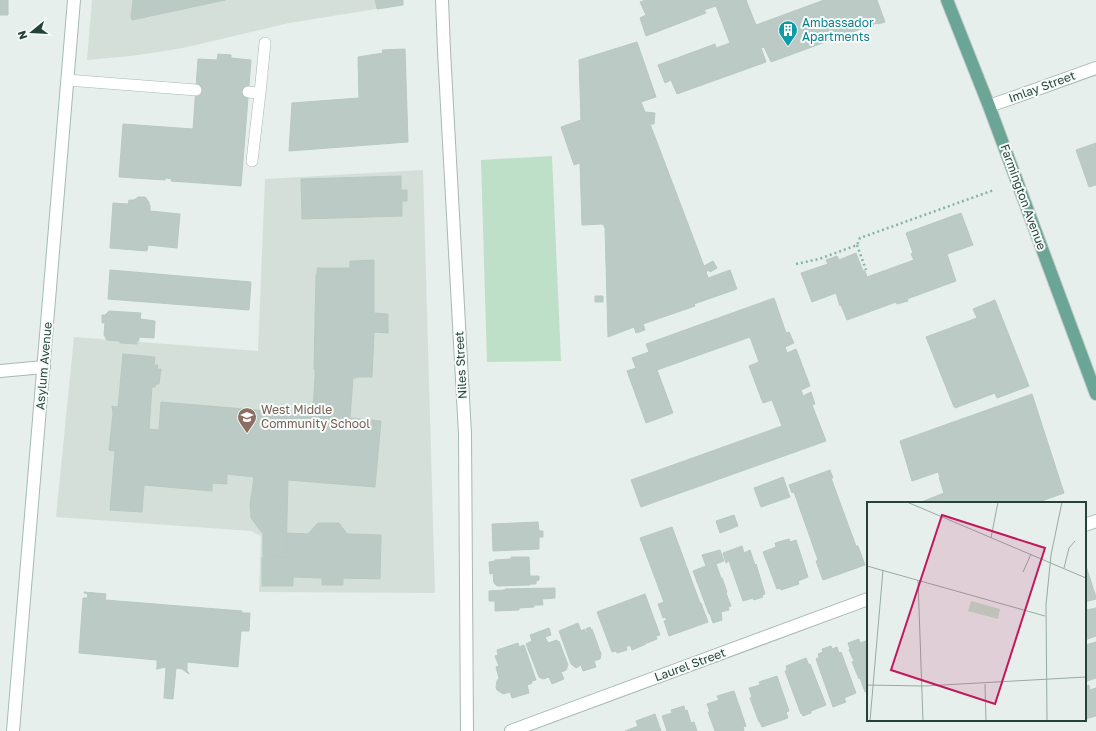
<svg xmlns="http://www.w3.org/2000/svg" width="1096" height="731" font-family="'Golos Text',sans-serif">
<rect width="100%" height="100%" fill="#e6efeb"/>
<!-- built -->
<path fill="#d4dfda" d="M 92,0 L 375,0 L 376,9 L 289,23 L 183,48 L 158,52 L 131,56 L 87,60 Z
M 423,170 L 435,593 L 259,592 L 261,536 L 251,531 L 56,517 L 74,337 L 258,351 L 265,179 Z"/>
<!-- green -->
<path fill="#bfe0c8" d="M 552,156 L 561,361 L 487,362 L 481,160 Z"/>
<!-- building -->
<path fill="#bbcac4" stroke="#b8c9c2" d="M 0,0 L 8,0 L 8,15 L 0,15 Z
M 133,0 L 225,0 L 132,20 L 131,18 Z
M 375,0 L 403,0 L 403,5 L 377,9 Z
M 646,0 L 747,0 L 746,0 L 756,25 L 824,0 L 877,0 L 885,22 L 878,24 L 877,23 L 771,62 L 764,47 L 761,48 L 766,62 L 677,94 L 671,80 L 665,83 L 658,65 L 715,44 L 716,48 L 730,43 L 716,6 L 704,10 L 706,13 L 646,36 L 640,18 L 646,15 L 640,2 Z
M 637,42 L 656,97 L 641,102 L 645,112 L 655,113 L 654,124 L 650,124 L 704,266 L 713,261 L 717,268 L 710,272 L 709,270 L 706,272 L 708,278 L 730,270 L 737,289 L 694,304 L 695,306 L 643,324 L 645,330 L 636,333 L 634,327 L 608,337 L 605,228 L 603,224 L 582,225 L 580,163 L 574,165 L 561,127 L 581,120 L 579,60 Z
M 405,49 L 408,142 L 289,151 L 292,103 L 359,98 L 358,57 L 383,53 L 382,50 Z
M 218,54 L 231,55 L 231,58 L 251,60 L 241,186 L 171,181 L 172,179 L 166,178 L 165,180 L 119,177 L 123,124 L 193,129 L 198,59 L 217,60 Z
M 1096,143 L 1096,185 L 1089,187 L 1076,150 Z
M 401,176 L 401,190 L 407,190 L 407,201 L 402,201 L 402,216 L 302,219 L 301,179 Z
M 138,197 L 145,197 L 149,202 L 149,205 L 150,205 L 150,211 L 180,214 L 177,248 L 148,245 L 147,251 L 110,248 L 113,203 L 128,204 L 129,200 L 134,200 Z
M 961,213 L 973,245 L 947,254 L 956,281 L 907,299 L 908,301 L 897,304 L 896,302 L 847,320 L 841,305 L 840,306 L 836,293 L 812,302 L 801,273 L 828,264 L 826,260 L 837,256 L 839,260 L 856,253 L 863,271 L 865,271 L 867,277 L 914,260 L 911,254 L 913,253 L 906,233 Z
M 374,260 L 374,313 L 388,314 L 388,333 L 374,332 L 372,377 L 356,377 L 356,378 L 353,378 L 350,418 L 381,421 L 375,487 L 288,480 L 286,557 L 263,556 L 263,534 L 251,518 L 250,505 L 254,477 L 227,474 L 227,484 L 212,483 L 212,491 L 144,485 L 142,512 L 110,510 L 115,451 L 109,450 L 113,413 L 112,406 L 118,407 L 123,354 L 155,357 L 154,365 L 158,365 L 157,369 L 161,369 L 159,384 L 156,384 L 155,387 L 152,387 L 149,429 L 159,430 L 161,402 L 316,415 L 316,409 L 313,409 L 315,377 L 315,369 L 314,369 L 316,275 L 317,275 L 317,268 L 350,268 L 350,261 Z
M 110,270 L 251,282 L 249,310 L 108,299 Z
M 595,296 L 603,296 L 603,302 L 595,302 Z
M 774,298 L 786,333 L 789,332 L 794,343 L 785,347 L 787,353 L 796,349 L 810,386 L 801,390 L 803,396 L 811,392 L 815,404 L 812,405 L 826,441 L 641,507 L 631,480 L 782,426 L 772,400 L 763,403 L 749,366 L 759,362 L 750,337 L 657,370 L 673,413 L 646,423 L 627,371 L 636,368 L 632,358 L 649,352 L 646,344 Z
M 995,300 L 1029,386 L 997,398 L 995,393 L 955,408 L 955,406 L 954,407 L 926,337 L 977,318 L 973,309 Z
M 109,311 L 141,313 L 140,319 L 155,321 L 154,338 L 139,337 L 139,341 L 137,341 L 137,344 L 120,343 L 120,341 L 107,340 L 104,335 L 105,323 L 102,323 L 102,315 L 105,315 Z
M 1032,394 L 1064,493 L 1036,503 L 919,503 L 944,493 L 939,477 L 940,477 L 938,472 L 912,481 L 900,441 Z
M 830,470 L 833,478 L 831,478 L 856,546 L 858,546 L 865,565 L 823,580 L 816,561 L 818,560 L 794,492 L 792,493 L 789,485 Z
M 783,477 L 790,497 L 761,507 L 754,488 Z
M 734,515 L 738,526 L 720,533 L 716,521 Z
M 538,522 L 539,531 L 543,531 L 543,537 L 539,537 L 539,549 L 493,551 L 492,524 Z
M 318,523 L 339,523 L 347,534 L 351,534 L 381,535 L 380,579 L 343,578 L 343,585 L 322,585 L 322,578 L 293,577 L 293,586 L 262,586 L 262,557 L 286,557 L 286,533 L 308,534 Z
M 672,527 L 700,603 L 701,603 L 708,622 L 669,636 L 664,621 L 667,620 L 665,617 L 663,618 L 658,604 L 664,602 L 640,538 Z
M 789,539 L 790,542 L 796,540 L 808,577 L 798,581 L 799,584 L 781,590 L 780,588 L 777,589 L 763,552 L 776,547 L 775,543 Z
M 742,546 L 744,553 L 750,550 L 755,565 L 756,564 L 765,594 L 762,595 L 763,597 L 754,600 L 753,598 L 743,601 L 729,561 L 726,563 L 723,553 Z
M 720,550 L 724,561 L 716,564 L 721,578 L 722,578 L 727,592 L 726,593 L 731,606 L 728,607 L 729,610 L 721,612 L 722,620 L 713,623 L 710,614 L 709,614 L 693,571 L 706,566 L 702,555 Z
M 511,557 L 529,557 L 530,576 L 539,576 L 539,580 L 536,581 L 536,584 L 530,584 L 530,585 L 497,586 L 494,583 L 493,575 L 495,573 L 490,574 L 489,562 L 495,561 L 495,560 L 511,559 Z
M 1085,563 L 1096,597 L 1096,599 L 1085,602 Z
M 555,588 L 555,598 L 542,599 L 543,605 L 534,605 L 534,607 L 519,608 L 519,610 L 495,611 L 495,601 L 489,601 L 489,591 L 505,590 L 505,589 Z
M 84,592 L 106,594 L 105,600 L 242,611 L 242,613 L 250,613 L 249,631 L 241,631 L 238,667 L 187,662 L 187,671 L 189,673 L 189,674 L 182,669 L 176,668 L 173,699 L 164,698 L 166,667 L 156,669 L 157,668 L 157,660 L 79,653 L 83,598 L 87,598 L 88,594 L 84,593 Z
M 645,594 L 660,635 L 656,636 L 657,639 L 647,643 L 646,640 L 645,640 L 646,644 L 632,650 L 630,645 L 626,647 L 627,650 L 617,653 L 616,651 L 612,652 L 597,612 Z
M 1086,606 L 1087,610 L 1096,608 L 1096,636 L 1085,640 L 1085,607 Z
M 578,623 L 581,631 L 585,629 L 585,632 L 587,631 L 586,629 L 590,627 L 591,630 L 592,629 L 601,654 L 600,659 L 594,661 L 596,667 L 583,671 L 581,665 L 576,668 L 571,664 L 559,631 Z
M 549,628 L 551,635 L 545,637 L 548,643 L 557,640 L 558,642 L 559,641 L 568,665 L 566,670 L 561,672 L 564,679 L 552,684 L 549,677 L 543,679 L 539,677 L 526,644 L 532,641 L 530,635 Z
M 859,639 L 860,643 L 866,641 L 867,643 L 868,643 L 868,691 L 865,692 L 860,678 L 859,679 L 852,662 L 854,661 L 849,650 L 850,649 L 848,643 Z
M 1096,642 L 1096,678 L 1085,682 L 1085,645 Z
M 518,643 L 519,647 L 524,645 L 536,680 L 531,681 L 532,683 L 527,685 L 529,693 L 512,698 L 510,692 L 503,694 L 497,690 L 496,687 L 497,681 L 499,678 L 496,667 L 499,666 L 495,656 L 498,655 L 497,650 Z
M 831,646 L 832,649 L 837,647 L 839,653 L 841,652 L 856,693 L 844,698 L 846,702 L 833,707 L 816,659 L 819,657 L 818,654 L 823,652 L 822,649 Z
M 806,658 L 809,665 L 810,664 L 826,705 L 811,711 L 811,713 L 803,716 L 802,713 L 801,714 L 785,671 L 787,670 L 786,666 Z
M 777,676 L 789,711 L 786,712 L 788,718 L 762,727 L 760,722 L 759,722 L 750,698 L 752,697 L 749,688 L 760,685 L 759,682 Z
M 1089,685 L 1090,690 L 1096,688 L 1096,716 L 1085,719 L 1085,686 Z
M 734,691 L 746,726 L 743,727 L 744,731 L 715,731 L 708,712 L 710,712 L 707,704 L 719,700 L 717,696 Z
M 684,706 L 685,711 L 687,710 L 691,723 L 694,722 L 697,731 L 667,731 L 662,716 L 672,713 L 671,710 Z
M 655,714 L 661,731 L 625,731 L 638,726 L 636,721 Z"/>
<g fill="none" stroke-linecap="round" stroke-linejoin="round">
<!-- service casing -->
<g stroke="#a8b8b2" stroke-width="12">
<path id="service" d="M 67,80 L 196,90
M 248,92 L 260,93 L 265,43
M 252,161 L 260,93"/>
</g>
<!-- minor casing -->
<g stroke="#a8b8b2" stroke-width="14">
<path id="minor" d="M 442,0 L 444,51 L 465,434 L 467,731
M 989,106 L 1012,98 L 1096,68
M 0,371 L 44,367
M 1085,525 L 1096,521
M 511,731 L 868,599"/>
</g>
<!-- secondary casing -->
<g stroke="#a4bbb3" stroke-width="14">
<path id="secondary" d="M 13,731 L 74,0"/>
</g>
<!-- primary casing -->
<g stroke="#c2cac8" stroke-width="14">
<path id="primary" d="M 947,0 L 989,106 L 1096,394"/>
</g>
<!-- path -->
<path stroke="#86b3a5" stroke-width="2.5" stroke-dasharray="2 3" stroke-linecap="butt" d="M 857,245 L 866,270
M 796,264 L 819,259 L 857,245 L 860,238 L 994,190"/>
<!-- service -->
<use href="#service" stroke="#fff" stroke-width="11"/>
<!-- minor -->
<use href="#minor" stroke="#fff" stroke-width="12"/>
<!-- secondary -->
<use href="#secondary" stroke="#fff" stroke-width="12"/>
<!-- primary -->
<use href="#primary" stroke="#6aa596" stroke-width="12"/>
</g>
<!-- icons -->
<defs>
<g id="building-pin" transform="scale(1)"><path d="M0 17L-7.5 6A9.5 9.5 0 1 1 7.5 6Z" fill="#0f9aa8" stroke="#f7fbf9"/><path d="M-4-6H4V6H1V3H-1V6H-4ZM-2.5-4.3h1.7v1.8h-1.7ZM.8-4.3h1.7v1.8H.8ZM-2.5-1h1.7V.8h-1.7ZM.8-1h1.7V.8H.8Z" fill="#fff"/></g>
<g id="school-pin" transform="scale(1)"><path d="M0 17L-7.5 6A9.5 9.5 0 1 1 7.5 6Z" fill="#8d6e63" stroke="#f7fbf9"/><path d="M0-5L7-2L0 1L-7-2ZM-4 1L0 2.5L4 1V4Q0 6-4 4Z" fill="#fff"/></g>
</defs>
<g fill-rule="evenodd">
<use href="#building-pin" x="788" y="30"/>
<use href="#school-pin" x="247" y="417"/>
</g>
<g text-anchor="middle" stroke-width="4" stroke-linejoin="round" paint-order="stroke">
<!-- culture labels -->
<g font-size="12" fill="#0d838f" stroke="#f7fbf9" text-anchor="start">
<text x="802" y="27">Ambassador<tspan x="802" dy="14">Apartments</tspan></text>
</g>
<!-- street labels -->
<g font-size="12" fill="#24423a" stroke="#f7fbf9">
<text transform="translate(1042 87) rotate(-20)" y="4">Imlay Street</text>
<text transform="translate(1023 197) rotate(70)" y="4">Farmington Avenue</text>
<text transform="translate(461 365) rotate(-93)" y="4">Niles Street</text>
<text transform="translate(44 366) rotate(-85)" y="4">Asylum Avenue</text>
<text transform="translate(690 665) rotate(-20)" y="4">Laurel Street</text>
</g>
<!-- education labels -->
<g font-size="12" fill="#785e54" stroke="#f7fbf9" text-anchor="start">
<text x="261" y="414">West Middle<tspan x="261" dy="14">Community School</tspan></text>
</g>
</g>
<!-- overview -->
<g transform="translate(867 502)">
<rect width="219" height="219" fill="#e6efeb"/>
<path d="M 104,99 L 133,107 L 131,117 L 101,109 Z" fill="#bfe0c8"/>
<path fill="none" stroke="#98aaa4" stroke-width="1" d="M 40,0 L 219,76M 124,36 L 131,0M 0,64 L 178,114M 197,66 L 202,46 L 208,39M 156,70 L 164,52M 51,78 L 56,219M 118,182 L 119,219M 0,183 L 57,184 L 219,175M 3,219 L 16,68M 180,219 L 179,103 L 184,53 L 195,0"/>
<path fill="#c2185b" fill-opacity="0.15" stroke="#c2185b" stroke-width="2" d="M 75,13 L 178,46 L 128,202 L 24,168 Z"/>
<rect width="219" height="219" fill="none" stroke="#24423a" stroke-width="2"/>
</g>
<!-- north arrow -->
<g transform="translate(32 32) rotate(252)" stroke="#f7fbf9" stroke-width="3" paint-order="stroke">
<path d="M0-3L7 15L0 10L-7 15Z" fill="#24423a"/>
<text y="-6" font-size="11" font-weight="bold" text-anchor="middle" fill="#24423a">N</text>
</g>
</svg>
